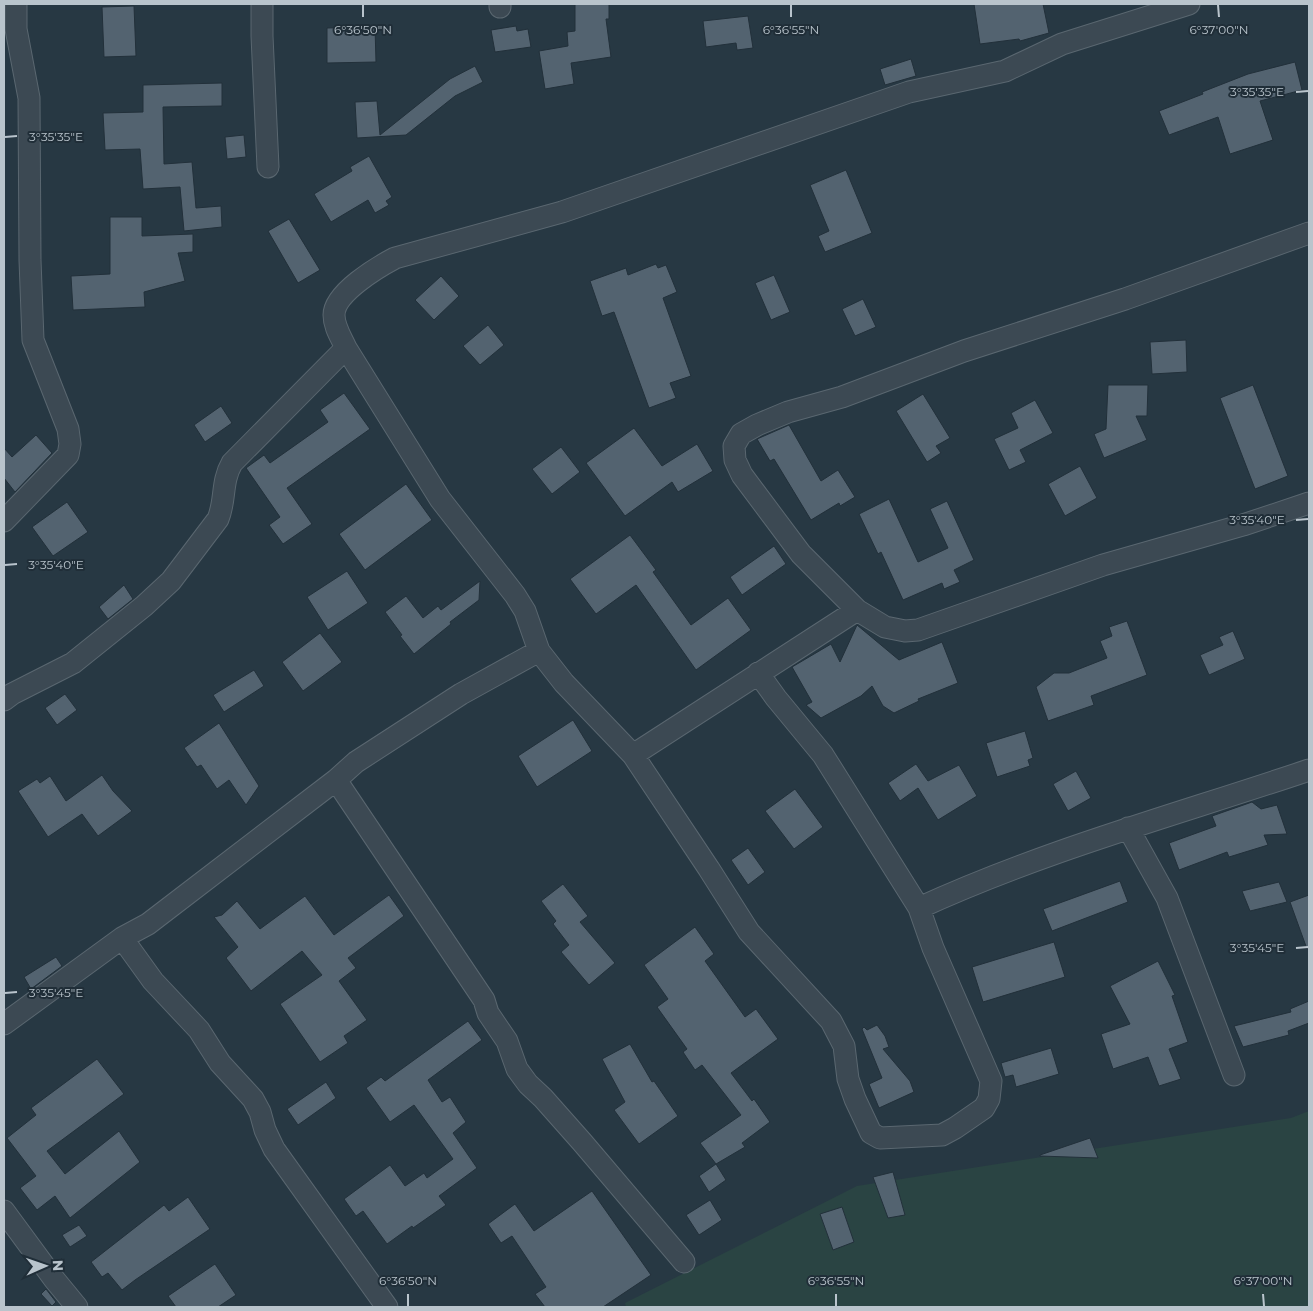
<svg xmlns="http://www.w3.org/2000/svg" width="1313" height="1311" font-family="Montserrat,sans-serif">
<rect width="100%" height="100%" fill="#273843"/>
<!-- green -->
<path fill="#2a4443" d="M 1309,1111 L 1309,1307 L 626,1307 L 625,1303 L 857,1186 L 1291,1118 Z"/>
<!-- building -->
<path fill="#536370" stroke="#22303a" d="M 575,4 L 609,4 L 609,19 L 606,19 L 611,57 L 571,63 L 574,84 L 545,89 L 539,51 L 568,46 L 567,32 L 575,31 Z
M 974,4 L 1043,4 L 1049,33 L 1020,41 L 1019,39 L 980,44 Z
M 134,6 L 136,56 L 104,57 L 102,7 Z
M 748,16 L 753,48 L 737,50 L 736,43 L 706,47 L 703,21 Z
M 516,26 L 517,31 L 528,29 L 531,47 L 495,52 L 491,30 Z
M 375,27 L 376,62 L 327,63 L 327,28 Z
M 911,59 L 916,76 L 885,85 L 880,69 Z
M 1295,62 L 1302,90 L 1260,101 L 1273,140 L 1230,154 L 1218,117 L 1169,135 L 1159,111 L 1203,94 L 1202,92 L 1248,74 Z
M 475,66 L 483,82 L 455,96 L 406,135 L 357,138 L 355,102 L 377,101 L 380,135 L 450,79 Z
M 222,83 L 222,106 L 163,107 L 164,164 L 192,162 L 196,208 L 221,206 L 222,227 L 184,231 L 180,187 L 143,189 L 140,149 L 105,150 L 103,113 L 143,112 L 143,85 Z
M 244,135 L 246,157 L 227,159 L 225,137 Z
M 369,156 L 392,197 L 386,201 L 389,205 L 375,213 L 368,200 L 331,222 L 314,194 L 352,171 L 350,167 Z
M 846,170 L 872,233 L 825,252 L 818,236 L 829,231 L 810,185 Z
M 110,217 L 142,217 L 142,236 L 193,234 L 193,252 L 178,253 L 185,281 L 144,292 L 145,307 L 73,310 L 71,276 L 110,274 Z
M 289,219 L 320,270 L 298,283 L 268,231 Z
M 656,264 L 658,268 L 666,265 L 677,292 L 663,298 L 691,376 L 670,383 L 676,398 L 649,408 L 614,312 L 602,316 L 590,281 L 626,268 L 628,275 Z
M 774,275 L 790,312 L 771,320 L 755,283 Z
M 441,276 L 459,296 L 434,320 L 415,300 Z
M 863,299 L 876,327 L 855,336 L 842,309 Z
M 488,325 L 504,345 L 480,365 L 463,346 Z
M 1186,340 L 1187,372 L 1152,374 L 1150,342 Z
M 1108,385 L 1148,385 L 1147,416 L 1136,416 L 1147,440 L 1104,458 L 1094,434 L 1106,429 Z
M 1253,385 L 1288,476 L 1255,489 L 1220,398 Z
M 344,393 L 370,429 L 287,488 L 312,524 L 283,544 L 269,525 L 280,517 L 246,468 L 264,455 L 270,463 L 328,422 L 320,410 Z
M 923,394 L 950,438 L 936,446 L 941,453 L 927,462 L 896,411 Z
M 1035,400 L 1053,433 L 1020,450 L 1026,462 L 1009,470 L 994,439 L 1018,428 L 1011,413 Z
M 221,406 L 232,423 L 205,442 L 194,425 Z
M 789,425 L 821,481 L 838,470 L 855,497 L 840,506 L 839,503 L 811,520 L 774,459 L 770,461 L 757,439 Z
M 634,428 L 662,466 L 697,444 L 713,471 L 678,492 L 672,482 L 625,516 L 586,463 Z
M 36,435 L 52,453 L 15,492 L 4,478 L 4,448 L 12,457 Z
M 561,447 L 580,472 L 552,494 L 532,469 Z
M 1080,466 L 1097,498 L 1065,516 L 1048,484 Z
M 406,484 L 432,520 L 365,570 L 339,534 Z
M 889,499 L 918,562 L 948,548 L 930,509 L 947,501 L 974,560 L 954,570 L 960,582 L 944,589 L 942,583 L 903,600 L 881,552 L 878,554 L 859,514 Z
M 67,502 L 88,532 L 53,556 L 32,527 Z
M 630,535 L 656,570 L 653,572 L 691,625 L 728,598 L 751,630 L 696,670 L 636,585 L 596,614 L 570,579 Z
M 774,546 L 786,564 L 742,595 L 730,577 Z
M 347,571 L 368,603 L 328,630 L 307,597 Z
M 480,581 L 479,600 L 450,622 L 451,624 L 414,654 L 400,636 L 402,635 L 385,612 L 406,596 L 423,618 L 438,606 L 441,610 Z
M 124,585 L 133,599 L 108,619 L 99,607 Z
M 1127,621 L 1147,675 L 1091,696 L 1094,705 L 1048,721 L 1036,687 L 1054,673 L 1069,673 L 1107,658 L 1100,641 L 1112,636 L 1109,627 Z
M 857,625 L 899,660 L 942,642 L 958,683 L 918,699 L 919,701 L 894,713 L 883,706 L 872,686 L 861,696 L 821,718 L 806,705 L 812,702 L 792,667 L 831,644 L 840,662 Z
M 1233,631 L 1245,659 L 1209,675 L 1200,655 L 1223,645 L 1219,637 Z
M 320,633 L 342,662 L 303,691 L 282,662 Z
M 254,670 L 264,686 L 224,712 L 213,695 Z
M 65,694 L 77,710 L 57,725 L 45,708 Z
M 573,720 L 592,751 L 537,787 L 518,756 Z
M 219,723 L 259,786 L 246,805 L 229,780 L 217,789 L 201,765 L 197,767 L 184,748 Z
M 1025,731 L 1033,758 L 1028,760 L 1030,766 L 997,777 L 986,743 Z
M 916,764 L 928,781 L 959,765 L 977,796 L 938,820 L 918,788 L 900,801 L 888,783 Z
M 1076,771 L 1091,798 L 1068,811 L 1053,784 Z
M 102,775 L 113,791 L 132,811 L 98,836 L 82,814 L 48,837 L 18,791 L 37,779 L 40,783 L 50,776 L 66,801 Z
M 795,789 L 823,827 L 794,849 L 765,811 Z
M 1252,802 L 1261,809 L 1277,805 L 1287,834 L 1264,835 L 1268,845 L 1229,857 L 1227,852 L 1179,870 L 1169,843 L 1216,826 L 1212,816 Z
M 748,848 L 765,872 L 748,885 L 731,860 Z
M 1120,881 L 1128,902 L 1052,931 L 1043,909 Z
M 1279,882 L 1287,902 L 1250,911 L 1242,891 Z
M 563,884 L 588,916 L 580,922 L 615,963 L 589,985 L 561,952 L 569,945 L 553,924 L 556,921 L 541,901 Z
M 389,895 L 404,916 L 348,958 L 356,968 L 339,981 L 367,1020 L 344,1036 L 348,1043 L 320,1062 L 280,1004 L 322,975 L 302,951 L 251,991 L 226,958 L 238,947 L 214,917 L 222,915 L 237,901 L 260,929 L 305,896 L 334,935 Z
M 1309,895 L 1309,949 L 1307,949 L 1290,902 Z
M 695,927 L 714,954 L 705,961 L 745,1017 L 756,1009 L 778,1039 L 731,1073 L 752,1101 L 754,1099 L 770,1122 L 742,1143 L 745,1147 L 716,1164 L 700,1143 L 741,1115 L 702,1065 L 695,1070 L 683,1052 L 687,1049 L 657,1007 L 668,999 L 644,965 Z
M 1054,942 L 1065,977 L 983,1002 L 972,967 Z
M 56,957 L 62,966 L 31,989 L 24,977 Z
M 1158,961 L 1175,995 L 1172,996 L 1188,1042 L 1169,1049 L 1181,1079 L 1159,1086 L 1148,1057 L 1113,1069 L 1101,1034 L 1130,1024 L 1110,986 Z
M 1309,1001 L 1309,1023 L 1288,1031 L 1289,1035 L 1243,1047 L 1234,1026 L 1291,1012 L 1290,1009 Z
M 468,1021 L 482,1040 L 428,1080 L 442,1102 L 450,1097 L 466,1122 L 453,1133 L 477,1168 L 439,1196 L 446,1205 L 413,1228 L 412,1226 L 387,1244 L 363,1211 L 356,1216 L 344,1199 L 390,1165 L 405,1186 L 424,1173 L 427,1178 L 453,1159 L 414,1105 L 390,1122 L 366,1088 L 381,1077 L 385,1081 Z
M 877,1025 L 885,1036 L 889,1047 L 883,1049 L 910,1081 L 914,1092 L 879,1108 L 869,1084 L 882,1078 L 862,1029 L 864,1027 L 867,1030 Z
M 630,1044 L 652,1082 L 654,1081 L 678,1116 L 639,1144 L 614,1110 L 625,1102 L 602,1059 Z
M 1051,1048 L 1059,1074 L 1016,1087 L 1013,1075 L 1005,1077 L 1001,1063 Z
M 97,1059 L 124,1094 L 47,1151 L 65,1174 L 119,1131 L 140,1162 L 70,1218 L 55,1196 L 37,1210 L 20,1188 L 36,1176 L 7,1138 L 36,1115 L 31,1108 Z
M 326,1082 L 336,1098 L 298,1125 L 287,1109 Z
M 1090,1138 L 1098,1158 L 1040,1156 L 1040,1155 Z
M 716,1164 L 726,1180 L 709,1192 L 699,1176 Z
M 893,1172 L 905,1215 L 888,1218 L 873,1177 Z
M 592,1191 L 651,1275 L 603,1307 L 545,1307 L 535,1294 L 546,1287 L 512,1236 L 501,1243 L 488,1224 L 515,1204 L 534,1231 Z
M 188,1197 L 210,1229 L 135,1280 L 122,1290 L 108,1273 L 102,1277 L 91,1262 L 164,1205 L 169,1211 Z
M 710,1200 L 722,1220 L 699,1235 L 686,1215 Z
M 842,1207 L 854,1242 L 833,1250 L 820,1214 Z
M 79,1225 L 87,1236 L 70,1247 L 62,1235 Z
M 215,1264 L 236,1295 L 218,1307 L 176,1307 L 168,1296 Z
M 46,1289 L 56,1302 L 52,1306 L 41,1294 Z"/>
<g fill="none" stroke-linecap="round" stroke-linejoin="round">
<!-- minor casing -->
<g stroke="#5a6770" stroke-width="23">
<path id="minor" d="M 262,4 L 262,36 L 268,167
M 500,7 L 500,4
M 1309,233 L 1125,299 L 964,351 L 842,397 L 788,412 L 757,425 L 741,434 L 734,446 L 735,460 L 742,475 L 801,554 L 857,610 L 885,627 L 905,631 L 918,630 L 1103,565 L 1243,525 L 1309,503
M 4,521 L 68,455 L 70,444 L 68,429 L 33,340 L 30,260 L 29,98 L 16,29 L 16,4
M 758,673 L 776,698 L 823,755 L 919,908 C 1045,850 1179,814 1309,770
M 4,700 L 12,694 L 73,663 L 144,606 L 171,581 L 218,519 C 226,500 221,482 232,463 L 346,348
M 633,755 L 857,610
M 336,780 L 484,1000 L 488,1013 L 507,1041 L 517,1069 L 528,1084 L 543,1098 L 582,1142 L 684,1262
M 1128,828 L 1167,898 L 1234,1075
M 919,908 L 933,948 L 991,1081 L 989,1099 L 984,1108 L 955,1128 L 942,1135 L 880,1138 L 871,1133 L 855,1099 L 848,1079 L 844,1046 L 831,1021 L 749,932 L 709,869 L 633,755 L 564,683 L 539,651 L 525,611 L 515,595 L 440,499 L 346,348 C 341,337 334,327 334,315 C 334,293 378,267 395,258 L 562,212 L 909,92 L 1005,71 L 1062,44 L 1189,4
M 122,938 L 153,981 L 199,1030 L 220,1063 L 253,1099 L 260,1112 L 265,1130 L 274,1149 L 387,1307
M 4,1024 L 122,938 L 148,924 L 336,780 L 356,762 L 461,694 L 539,651
M 4,1211 L 54,1279 L 77,1307"/>
</g>
<!-- minor -->
<use href="#minor" stroke="#3c4953" stroke-width="21"/>
</g>
<!-- ticks -->
<path fill="none" stroke="#b9c4cc" stroke-width="2" d="M 363,5 L 363,17M 791,5 L 791,17M 1218,5 L 1219,17M 1296,92 L 1308,91M 5,137 L 17,136M 1296,520 L 1308,519M 5,565 L 17,564M 1296,948 L 1308,947M 5,993 L 17,992M 408,1294 L 408,1306M 836,1294 L 836,1306M 1263,1294 L 1264,1306"/>
<g font-size="12" text-anchor="middle" fill="#b9c4cc" stroke="#202e38" stroke-width="4" stroke-linejoin="round" paint-order="stroke">
<text x="363" y="34">6°36'50"N</text>
<text x="791" y="34">6°36'55"N</text>
<text x="1219" y="34">6°37'00"N</text>
<text x="1257" y="96">3°35'35"E</text>
<text x="56" y="141">3°35'35"E</text>
<text x="1257" y="524">3°35'40"E</text>
<text x="56" y="569">3°35'40"E</text>
<text x="1257" y="952">3°35'45"E</text>
<text x="56" y="997">3°35'45"E</text>
<text x="408" y="1285">6°36'50"N</text>
<text x="836" y="1285">6°36'55"N</text>
<text x="1263" y="1285">6°37'00"N</text>
</g>
<!-- border -->
<rect width="1313" height="1311" fill="none" stroke="#b9c4cc" stroke-width="10"/>
<!-- north arrow -->
<g transform="translate(45 1266) rotate(88)" stroke="#202e38" stroke-width="4" paint-order="stroke">
<path d="M0-4L9 19L0 12L-9 19Z" fill="#b9c4cc"/>
<text y="-8" font-size="14" font-weight="bold" text-anchor="middle" fill="#b9c4cc">N</text>
</g>
</svg>
